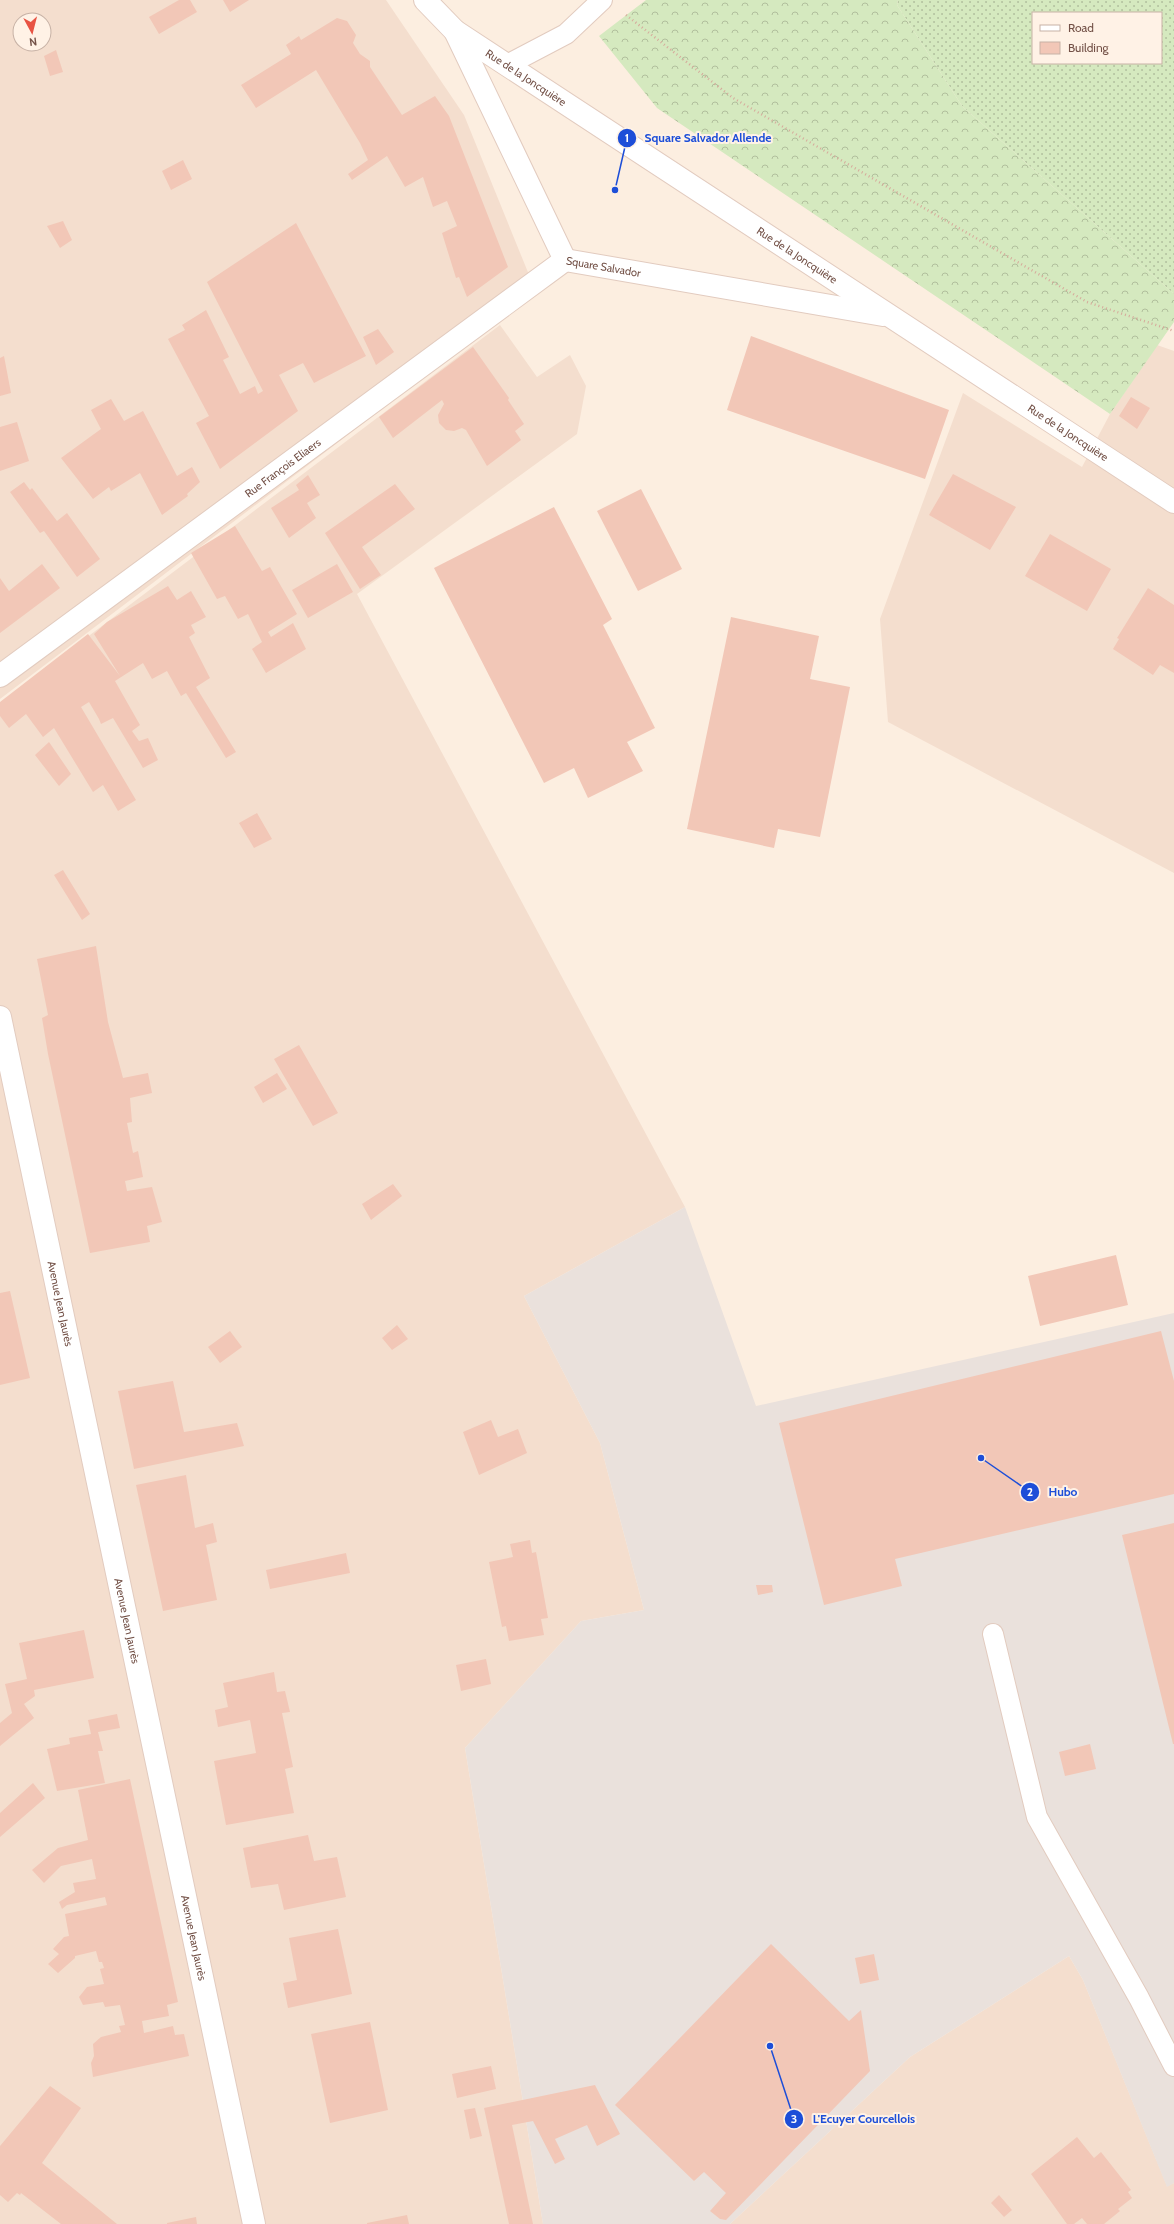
<svg xmlns="http://www.w3.org/2000/svg" width="1174" height="2224" font-family="Cabin,sans-serif">
<defs>
<pattern id="grass-dots" width="8" height="8" patternUnits="userSpaceOnUse"><rect width="8" height="8" fill="#d5e9bf"/><path d="M2 2h.1M6 6h.1" fill="none" stroke="#b1bf9d" stroke-width="1.8" stroke-linecap="round"/></pattern>
<pattern id="forest-crowns" width="20" height="18" patternUnits="userSpaceOnUse"><rect width="20" height="18" fill="#d5e9bf"/><path d="M2 6a3 3 0 1 1 6 0M12 15a3 3 0 1 1 6 0" fill="none" stroke="#b1bf9d"/></pattern>
</defs>
<rect width="100%" height="100%" fill="#fceee0"/>
<!-- residential -->
<path fill="#f4dece" fill-rule="evenodd" d="M 0,0 L 386,0 L 464,115 L 536,292 L 0,699 ZM 20,20 L 44,20 L 44,44 L 20,44 Z
M 500,325 L 537,377 L 570,355 L 586,386 L 577,434 L 357,594 L 685,1207 L 524,1296 L 600,1443 L 644,1610 L 581,1621 L 465,1748 L 543,2224 L 0,2224 L 0,703 Z
M 1157,345 L 1174,351 L 1174,873 L 888,722 L 880,619 L 963,393 L 1082,467 L 1110,414 Z
M 1069,1956 L 1083,1980 L 1167,2186 L 1174,2183 L 1174,2224 L 730,2224 L 910,2057 Z"/>
<!-- industrial -->
<path fill="#eae1dc" d="M 685,1207 L 756,1406 L 1174,1313 L 1174,2183 L 1167,2187 L 1083,1980 L 1069,1956 L 910,2057 L 730,2224 L 543,2224 L 465,1748 L 581,1621 L 644,1610 L 600,1443 L 524,1296 Z"/>
<!-- grass -->
<path fill="url(#grass-dots)" fill-rule="evenodd" d="M 898,0 L 1174,0 L 1174,294 L 962,106 L 897,5 ZM 1033,13 L 1161,13 L 1161,63 L 1033,63 Z"/>
<!-- forest -->
<path fill="url(#forest-crowns)" d="M 646,0 L 898,0 L 897,5 L 962,106 L 1174,294 L 1174,322 L 1110,414 L 657,108 L 599,36 Z"/>
<!-- building -->
<path fill="#f2c7b7" d="M 179,0 L 190,0 L 197,12 L 159,34 L 149,17 Z
M 223,0 L 249,0 L 230,12 Z
M 337,18 L 347,21 L 356,35 L 353,43 L 360,54 L 370,61 L 370,67 L 402,115 L 435,96 L 449,116 L 508,267 L 467,297 L 459,277 L 456,278 L 442,233 L 457,226 L 447,201 L 433,207 L 423,177 L 405,187 L 387,156 L 352,180 L 348,174 L 368,160 L 360,143 L 316,70 L 256,108 L 241,85 L 291,54 L 286,45 L 299,36 L 301,40 Z
M 56,50 L 63,72 L 50,76 L 44,56 Z
M 183,160 L 192,179 L 171,190 L 162,171 Z
M 63,221 L 72,240 L 60,248 L 47,226 Z
M 296,223 L 366,356 L 314,383 L 303,363 L 279,375 L 298,411 L 220,469 L 196,423 L 209,416 L 168,339 L 185,330 L 182,325 L 206,310 L 229,357 L 223,360 L 240,394 L 255,386 L 258,394 L 263,391 L 207,282 Z
M 378,329 L 394,352 L 376,365 L 363,337 Z
M 751,336 L 949,410 L 925,479 L 727,410 Z
M 473,347 L 509,398 L 508,400 L 524,424 L 515,431 L 521,440 L 487,466 L 466,430 L 462,428 L 454,431 L 446,430 L 439,423 L 438,415 L 444,404 L 442,400 L 393,438 L 379,417 Z
M 4,356 L 11,393 L 0,396 L 0,358 Z
M 1131,397 L 1150,408 L 1137,429 L 1119,416 Z
M 111,399 L 124,421 L 143,411 L 177,476 L 192,467 L 200,482 L 187,494 L 188,496 L 162,515 L 140,473 L 111,491 L 109,487 L 93,499 L 61,458 L 101,429 L 91,410 Z
M 17,422 L 29,461 L 0,471 L 0,427 Z
M 953,474 L 1016,507 L 990,550 L 929,515 Z
M 308,475 L 320,495 L 307,503 L 316,518 L 289,538 L 271,508 L 299,490 L 296,485 Z
M 24,482 L 30,490 L 32,488 L 57,521 L 67,513 L 100,559 L 77,577 L 44,531 L 40,533 L 10,492 Z
M 395,484 L 415,509 L 362,547 L 381,575 L 360,589 L 325,533 Z
M 641,489 L 682,569 L 638,591 L 597,511 Z
M 554,507 L 612,619 L 603,625 L 655,728 L 627,742 L 643,771 L 588,798 L 574,768 L 544,783 L 434,568 Z
M 235,526 L 262,571 L 270,567 L 297,614 L 268,632 L 271,637 L 293,623 L 306,649 L 266,673 L 252,649 L 262,642 L 248,614 L 238,619 L 225,596 L 217,599 L 191,553 Z
M 1050,534 L 1111,569 L 1087,611 L 1025,576 Z
M 42,564 L 60,588 L 0,633 L 0,578 L 9,591 Z
M 337,564 L 353,592 L 308,618 L 292,590 Z
M 168,586 L 177,600 L 191,591 L 206,617 L 191,625 L 195,633 L 189,637 L 210,678 L 196,687 L 236,752 L 226,758 L 186,693 L 181,696 L 167,671 L 152,679 L 143,663 L 115,681 L 140,725 L 132,731 L 139,741 L 148,738 L 158,760 L 143,768 L 113,718 L 101,724 L 99,719 L 89,702 L 81,707 L 136,800 L 118,811 L 103,785 L 93,792 L 54,728 L 43,737 L 26,714 L 9,728 L 0,716 L 0,702 L 88,634 L 120,676 L 94,634 L 107,622 Z
M 1148,588 L 1174,605 L 1174,673 L 1160,665 L 1153,675 L 1113,649 L 1119,639 L 1117,638 Z
M 731,617 L 819,636 L 810,679 L 850,687 L 820,837 L 778,829 L 774,848 L 687,829 Z
M 49,742 L 71,774 L 59,786 L 35,755 Z
M 257,813 L 272,839 L 254,848 L 239,823 Z
M 63,870 L 90,914 L 82,920 L 54,875 Z
M 96,946 L 108,1022 L 123,1078 L 148,1073 L 152,1093 L 130,1098 L 132,1122 L 127,1123 L 133,1153 L 138,1151 L 143,1177 L 125,1181 L 127,1191 L 152,1187 L 162,1222 L 147,1226 L 150,1242 L 90,1253 L 48,1054 L 42,1018 L 48,1015 L 37,959 Z
M 299,1045 L 338,1113 L 313,1126 L 274,1059 Z
M 277,1073 L 287,1089 L 263,1103 L 254,1087 Z
M 393,1184 L 402,1196 L 371,1220 L 362,1204 Z
M 1116,1255 L 1128,1305 L 1040,1326 L 1028,1276 Z
M 10,1291 L 30,1378 L 0,1385 L 0,1293 Z
M 397,1325 L 408,1339 L 392,1350 L 382,1338 Z
M 230,1331 L 242,1347 L 220,1363 L 208,1347 Z
M 1161,1331 L 1174,1381 L 1174,1494 L 895,1559 L 902,1586 L 824,1605 L 779,1423 Z
M 173,1381 L 184,1432 L 237,1423 L 244,1446 L 134,1469 L 118,1391 Z
M 491,1420 L 498,1437 L 518,1429 L 527,1453 L 479,1475 L 463,1432 Z
M 186,1475 L 195,1528 L 213,1523 L 217,1542 L 206,1545 L 217,1600 L 163,1611 L 136,1485 Z
M 1174,1523 L 1174,1744 L 1173,1744 L 1122,1535 Z
M 530,1540 L 532,1553 L 536,1552 L 548,1618 L 541,1619 L 544,1635 L 509,1641 L 506,1626 L 502,1627 L 489,1562 L 513,1557 L 510,1544 Z
M 346,1553 L 350,1573 L 270,1589 L 266,1570 Z
M 756,1585 L 772,1585 L 773,1592 L 758,1595 Z
M 84,1630 L 94,1678 L 34,1690 L 35,1696 L 24,1704 L 34,1718 L 0,1746 L 0,1723 L 12,1713 L 5,1684 L 27,1679 L 19,1643 Z
M 486,1659 L 491,1684 L 461,1691 L 456,1665 Z
M 274,1672 L 277,1692 L 285,1691 L 290,1712 L 282,1713 L 293,1767 L 285,1769 L 294,1813 L 226,1825 L 214,1761 L 256,1753 L 250,1720 L 218,1727 L 215,1710 L 228,1707 L 223,1683 Z
M 117,1714 L 120,1728 L 98,1732 L 103,1751 L 98,1751 L 105,1783 L 57,1791 L 47,1749 L 70,1744 L 69,1738 L 91,1734 L 88,1720 Z
M 1090,1744 L 1096,1769 L 1065,1776 L 1059,1752 Z
M 130,1779 L 178,2002 L 167,2005 L 169,2016 L 142,2021 L 144,2033 L 173,2026 L 175,2035 L 184,2034 L 189,2056 L 93,2077 L 91,2063 L 94,2056 L 93,2044 L 101,2037 L 121,2032 L 119,2026 L 125,2025 L 120,2005 L 105,2007 L 103,2002 L 83,2005 L 79,1997 L 87,1987 L 104,1984 L 100,1969 L 104,1968 L 102,1962 L 99,1962 L 96,1951 L 75,1956 L 75,1958 L 58,1973 L 48,1964 L 59,1954 L 53,1949 L 64,1937 L 69,1936 L 65,1914 L 107,1905 L 105,1897 L 67,1905 L 62,1909 L 59,1902 L 75,1892 L 73,1883 L 96,1879 L 92,1859 L 61,1866 L 44,1883 L 32,1870 L 58,1848 L 88,1840 L 78,1790 Z
M 33,1783 L 45,1798 L 0,1837 L 0,1813 Z
M 308,1835 L 314,1861 L 337,1857 L 346,1897 L 284,1910 L 278,1884 L 251,1888 L 243,1848 Z
M 338,1929 L 352,1994 L 288,2008 L 283,1983 L 297,1980 L 289,1938 Z
M 771,1944 L 849,2021 L 861,2010 L 870,2071 L 726,2220 L 720,2219 L 710,2211 L 726,2193 L 704,2172 L 694,2181 L 615,2105 Z
M 874,1954 L 879,1980 L 860,1984 L 855,1958 Z
M 370,2022 L 388,2110 L 330,2123 L 311,2034 Z
M 491,2066 L 496,2089 L 457,2098 L 452,2074 Z
M 595,2085 L 620,2134 L 597,2146 L 587,2125 L 555,2139 L 565,2159 L 555,2164 L 533,2121 L 512,2125 L 533,2224 L 509,2224 L 484,2108 Z
M 50,2086 L 81,2108 L 42,2163 L 117,2224 L 61,2224 L 21,2193 L 20,2195 L 17,2193 L 8,2202 L 0,2195 L 0,2146 Z
M 475,2108 L 482,2136 L 470,2139 L 464,2110 Z
M 1077,2137 L 1094,2158 L 1101,2152 L 1131,2190 L 1128,2192 L 1132,2198 L 1118,2209 L 1120,2211 L 1104,2224 L 1087,2224 L 1082,2218 L 1074,2224 L 1067,2224 L 1031,2174 Z
M 999,2195 L 1012,2210 L 1004,2217 L 991,2203 Z
M 407,2215 L 409,2224 L 367,2224 L 367,2223 Z
M 196,2217 L 197,2224 L 167,2224 L 167,2223 Z"/>
<g fill="none" stroke-linecap="round" stroke-linejoin="round">
<!-- service casing -->
<g stroke="#e2cbbf" stroke-width="22">
<path id="service" d="M 507,65 L 566,34 L 602,0
M 993,1634 L 1037,1817 L 1139,1998 L 1174,2066"/>
</g>
<!-- minor casing -->
<g stroke="#e2cbbf" stroke-width="24">
<g id="minor">
<path id="s1" d="M 425,0 L 455,31 L 1174,502"/>
<path d="M 455,31 L 565,260"/>
<path id="s2" d="M 565,260 L 883,315"/>
<path id="s3" d="M 0,676 L 565,260"/>
<path id="s4" d="M 0,1017 L 254,2224"/>
</g>
</g>
<!-- path -->
<path stroke="#d6aa9b" stroke-width="2.5" stroke-dasharray="1 3" stroke-linecap="butt" d="M 626,15 L 733,98 L 1087,302 L 1174,331"/>
<!-- service -->
<use href="#service" stroke="#fff" stroke-width="20"/>
<!-- minor -->
<use href="#minor" stroke="#fff" stroke-width="22"/>
</g>
<g text-anchor="middle" stroke-width="4" stroke-linejoin="round" paint-order="stroke">
<!-- street labels -->
<g font-size="11" fill="#735147" stroke="#fff2e6">
<text dy="4" stroke="none"><textPath href="#s1" startOffset="128">Rue de la Joncquière</textPath></text>
<text dy="4" stroke="none"><textPath href="#s1" startOffset="452">Rue de la Joncquière</textPath></text>
<text dy="4" stroke="none"><textPath href="#s2" startOffset="39">Square Salvador</textPath></text>
<text dy="4" stroke="none"><textPath href="#s1" startOffset="776">Rue de la Joncquière</textPath></text>
<text dy="4" stroke="none"><textPath href="#s3" startOffset="351">Rue François Eliaers</textPath></text>
<text dy="4" stroke="none"><textPath href="#s4" startOffset="293">Avenue Jean Jaurès</textPath></text>
<text dy="4" stroke="none"><textPath href="#s4" startOffset="617">Avenue Jean Jaurès</textPath></text>
<text dy="4" stroke="none"><textPath href="#s4" startOffset="941">Avenue Jean Jaurès</textPath></text>
</g>
</g>
<!-- callouts -->
<path fill="none" stroke="#1d4ed8" stroke-width="1.5" d="M615 190L627 138M981 1458L1030 1492M770 2046L794 2119"/>
<g fill="#1d4ed8" stroke="#fff2e6" stroke-width="1.5">
<circle cx="615" cy="190" r="4"/>
<circle cx="981" cy="1458" r="4"/>
<circle cx="770" cy="2046" r="4"/>
<circle cx="627" cy="138" r="10"/>
<circle cx="1030" cy="1492" r="10"/>
<circle cx="794" cy="2119" r="10"/>
</g>
<g font-size="12" text-anchor="middle" font-weight="bold" fill="#fff">
<text x="627" y="142">1</text>
<text x="1030" y="1496">2</text>
<text x="794" y="2123">3</text>
</g>
<g font-size="12" text-anchor="middle" font-weight="bold" fill="#1d4ed8" stroke="#fff2e6" stroke-width="4" stroke-linejoin="round" paint-order="stroke">
<text x="708" y="142">Square Salvador Allende</text>
<text x="1063" y="1496">Hubo</text>
<text x="864" y="2123">L'Ecuyer Courcellois</text>
</g>
<!-- legend -->
<rect x="1032" y="12" width="130" height="52" fill="#fff2e6" stroke="#c7b2a6"/>
<rect x="1040" y="25" width="20" height="6" fill="#ffffff" stroke="#c7b2a6"/>
<text x="1068" y="32" font-size="12" fill="#735147">Road</text>
<rect x="1040" y="42" width="20" height="12" fill="#f2c7b7" stroke="#c7b2a6"/>
<text x="1068" y="52" font-size="12" fill="#735147">Building</text>
<!-- north arrow -->
<g transform="translate(32 32) rotate(173)"><circle r="19" fill="#fff2e6" stroke="#c7b2a6"/>
<path d="M0-3L7 15L0 10L-7 15Z" fill="#e85343"/>
<text y="-6" font-size="11" font-weight="bold" text-anchor="middle" fill="#735147">N</text>
</g>
</svg>
